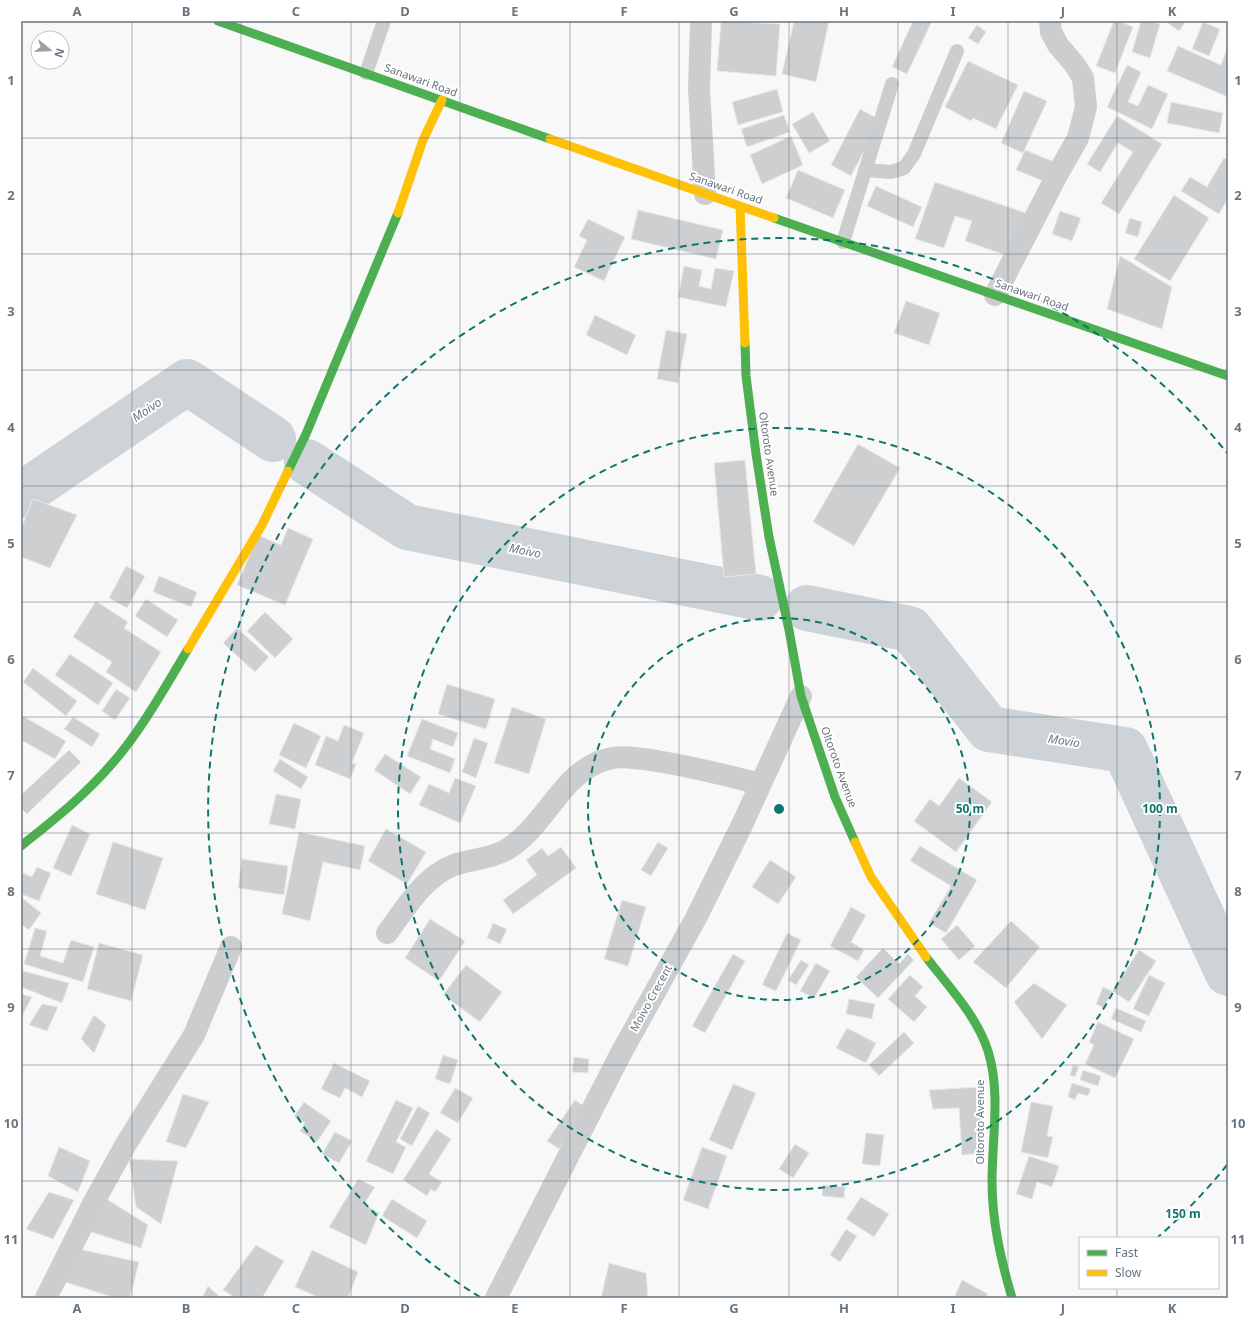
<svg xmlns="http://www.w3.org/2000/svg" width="1249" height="1319" font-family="'Noto Sans',sans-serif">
<rect width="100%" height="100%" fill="#f8f8f8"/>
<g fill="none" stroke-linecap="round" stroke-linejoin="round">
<!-- river -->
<path stroke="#cdd3d6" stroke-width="46" d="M 307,462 L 407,527 L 760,598
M 21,495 L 187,382 L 273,439
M 807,608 L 910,629 L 989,729 L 1125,750 L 1228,973"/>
</g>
<!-- building -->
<path fill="#cecfd0" stroke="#e8e8e8" d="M 721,21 L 780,24 L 776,76 L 717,71 Z
M 794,21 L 829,21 L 816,82 L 782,74 Z
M 913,21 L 932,21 L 907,74 L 892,67 Z
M 1114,21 L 1119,21 L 1133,27 L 1115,73 L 1096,66 Z
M 1141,21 L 1150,21 L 1160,24 L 1150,58 L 1132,52 Z
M 1165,21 L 1186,21 L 1179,31 Z
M 1203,22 L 1220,29 L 1209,56 L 1192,49 Z
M 977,25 L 986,32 L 978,44 L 968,38 Z
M 1178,46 L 1221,65 L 1228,47 L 1228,97 L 1167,71 Z
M 968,61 L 1018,85 L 996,129 L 973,118 L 971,121 L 945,107 Z
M 1127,65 L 1141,72 L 1128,102 L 1138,106 L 1148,85 L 1168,94 L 1152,129 L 1107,107 Z
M 777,89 L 783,112 L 738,125 L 732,102 Z
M 1024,91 L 1047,101 L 1023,153 L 1001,143 Z
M 1171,102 L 1223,113 L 1219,133 L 1167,123 Z
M 860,109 L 880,120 L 851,176 L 831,165 Z
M 813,112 L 830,141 L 809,153 L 792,124 Z
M 784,115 L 790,132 L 747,147 L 741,129 Z
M 1117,116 L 1162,144 L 1119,214 L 1101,203 L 1133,152 L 1118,143 L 1100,172 L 1087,164 Z
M 791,136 L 803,165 L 762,184 L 750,155 Z
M 1025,150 L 1057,163 L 1048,183 L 1016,170 Z
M 1224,158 L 1228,160 L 1228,198 L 1219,214 L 1181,191 L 1190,177 L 1207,187 Z
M 798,170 L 845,190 L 833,218 L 786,198 Z
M 935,182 L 1026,213 L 1011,257 L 965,241 L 972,221 L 955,216 L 944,248 L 915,239 Z
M 876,186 L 922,207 L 913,227 L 867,206 Z
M 1174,195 L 1209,218 L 1170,281 L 1134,259 Z
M 638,210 L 723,230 L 716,259 L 631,239 Z
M 1060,211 L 1081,218 L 1072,241 L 1052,234 Z
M 1130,218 L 1142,222 L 1138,237 L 1125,233 Z
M 588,219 L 625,237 L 604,281 L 574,267 L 587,240 L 579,236 Z
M 1120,256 L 1172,287 L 1162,329 L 1107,309 Z
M 684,266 L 702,270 L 699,286 L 711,289 L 715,268 L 734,271 L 726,307 L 678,297 Z
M 906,301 L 940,313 L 929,345 L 894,333 Z
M 595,315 L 636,335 L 627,355 L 586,335 Z
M 666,330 L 687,334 L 678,383 L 657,379 Z
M 858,444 L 900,468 L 854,546 L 813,522 Z
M 745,460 L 756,574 L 724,577 L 714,463 Z
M 33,499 L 77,515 L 50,568 L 21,557 L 21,529 Z
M 288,528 L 313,539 L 285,605 L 237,585 L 258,535 L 281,545 Z
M 126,566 L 145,576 L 127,608 L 109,598 Z
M 159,576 L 197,592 L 191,607 L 153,592 Z
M 146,599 L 178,620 L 167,637 L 135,616 Z
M 96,601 L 128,622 L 124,628 L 161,652 L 136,692 L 106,672 L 112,662 L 73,637 Z
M 265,612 L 293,639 L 275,658 L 247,631 Z
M 237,628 L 269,657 L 255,672 L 223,643 Z
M 70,654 L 113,683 L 98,705 L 55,675 Z
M 33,668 L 77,701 L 66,716 L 23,682 Z
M 447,684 L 495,699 L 486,729 L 438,714 Z
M 116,689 L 130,698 L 115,720 L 102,711 Z
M 512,707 L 546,719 L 529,774 L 494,763 Z
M 21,715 L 66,741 L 55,759 L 21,740 Z
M 73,717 L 100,734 L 92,747 L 64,729 Z
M 422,719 L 458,733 L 453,747 L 433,739 L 430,749 L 455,759 L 450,773 L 407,756 Z
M 294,723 L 321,736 L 306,768 L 279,755 Z
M 344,725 L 364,733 L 352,763 L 356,764 L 350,779 L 315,765 L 326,736 L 338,741 Z
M 474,738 L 488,743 L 476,778 L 462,772 Z
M 69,750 L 81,762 L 27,814 L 21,808 L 21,795 Z
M 385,754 L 421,777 L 410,794 L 374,770 Z
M 280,759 L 308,777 L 301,789 L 273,771 Z
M 455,778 L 476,786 L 460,823 L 419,805 L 429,784 L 449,793 Z
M 959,778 L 992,802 L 956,852 L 914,821 L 930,799 L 939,806 Z
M 276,794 L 301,799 L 295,829 L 269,824 Z
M 72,825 L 90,834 L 71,876 L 53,868 Z
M 386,829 L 426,852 L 407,884 L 368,861 Z
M 299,832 L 365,846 L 360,870 L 323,862 L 310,921 L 282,914 Z
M 113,842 L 163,858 L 145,910 L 96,894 Z
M 658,842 L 668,848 L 651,876 L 641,870 Z
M 920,846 L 977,880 L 946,933 L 929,923 L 951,886 L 910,861 Z
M 561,847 L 576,868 L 513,914 L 503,900 L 537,875 L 526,860 L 542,848 L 548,856 Z
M 242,859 L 288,866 L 284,895 L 238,888 Z
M 770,860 L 796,877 L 778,904 L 752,887 Z
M 37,867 L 51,873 L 39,901 L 21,894 L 21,877 L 23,873 L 32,877 Z
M 21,897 L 41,913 L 29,930 L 21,924 Z
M 622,900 L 646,907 L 628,966 L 604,959 Z
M 851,907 L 866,915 L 851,942 L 864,950 L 858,961 L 830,946 Z
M 430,919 L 465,941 L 439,981 L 405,958 Z
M 1011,921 L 1040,947 L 1006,988 L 973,962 Z
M 493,923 L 507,929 L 500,944 L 487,938 Z
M 957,925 L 975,946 L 959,960 L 941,939 Z
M 35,928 L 47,931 L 40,956 L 63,963 L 71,940 L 94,947 L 83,982 L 24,964 Z
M 787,933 L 801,940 L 776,991 L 762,985 Z
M 99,943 L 143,955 L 131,1001 L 87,989 Z
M 883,948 L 899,964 L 908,954 L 914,960 L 878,998 L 856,977 Z
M 1139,950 L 1156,961 L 1129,1002 L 1112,991 Z
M 733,954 L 745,961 L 705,1033 L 692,1026 Z
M 801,960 L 809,965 L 796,985 L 788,980 Z
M 816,963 L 830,971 L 814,998 L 800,991 Z
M 466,965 L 502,992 L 480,1022 L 443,995 Z
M 23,971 L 69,983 L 62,1003 L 21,987 L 21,978 Z
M 910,975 L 923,987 L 915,996 L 927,1007 L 914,1022 L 888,999 Z
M 1149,975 L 1165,983 L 1149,1016 L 1133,1009 Z
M 1034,983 L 1067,1005 L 1042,1039 L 1014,1002 Z
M 1103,987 L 1112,991 L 1104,1008 L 1096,1004 Z
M 21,994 L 32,997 L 21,1018 Z
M 849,999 L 875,1004 L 872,1019 L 846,1014 Z
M 42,1004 L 58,1007 L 47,1031 L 29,1025 Z
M 1116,1008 L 1146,1021 L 1141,1032 L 1111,1019 Z
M 94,1015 L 106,1025 L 94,1053 L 81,1039 Z
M 1098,1022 L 1134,1039 L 1115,1078 L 1085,1064 L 1094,1045 L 1089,1042 Z
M 847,1028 L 876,1043 L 866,1063 L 836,1048 Z
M 904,1032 L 914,1043 L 879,1076 L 869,1065 Z
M 443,1055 L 458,1060 L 450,1084 L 435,1079 Z
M 574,1057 L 589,1059 L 588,1073 L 572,1072 Z
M 334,1063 L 370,1081 L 362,1097 L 345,1088 L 340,1098 L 321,1089 Z
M 1073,1065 L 1079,1067 L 1075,1077 L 1070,1075 Z
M 1083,1070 L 1101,1076 L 1098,1086 L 1080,1080 Z
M 1072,1083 L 1091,1089 L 1088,1096 L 1078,1093 L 1075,1100 L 1068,1097 Z
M 733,1084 L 756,1093 L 732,1150 L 709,1140 Z
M 979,1087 L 982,1153 L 962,1155 L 959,1108 L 933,1109 L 929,1090 Z
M 455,1088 L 473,1098 L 458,1123 L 440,1113 Z
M 183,1094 L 209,1102 L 186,1148 L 166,1142 Z
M 396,1100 L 413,1108 L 396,1142 L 406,1147 L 393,1174 L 366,1161 Z
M 575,1100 L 587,1108 L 559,1149 L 547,1141 Z
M 304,1102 L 331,1121 L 317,1142 L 300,1131 L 305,1123 L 294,1116 Z
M 1031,1102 L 1053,1106 L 1047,1136 L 1053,1137 L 1048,1158 L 1021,1152 Z
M 418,1106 L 430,1113 L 412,1146 L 400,1139 Z
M 436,1129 L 451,1139 L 429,1174 L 442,1182 L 435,1192 L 431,1189 L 427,1196 L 403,1180 Z
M 335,1132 L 352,1141 L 339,1163 L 322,1154 Z
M 866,1133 L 884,1135 L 880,1166 L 862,1164 Z
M 795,1144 L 809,1153 L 793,1178 L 779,1169 Z
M 59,1147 L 90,1161 L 78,1192 L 48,1176 Z
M 702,1147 L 727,1156 L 708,1209 L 683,1200 Z
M 1029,1156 L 1059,1166 L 1052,1187 L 1037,1182 L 1032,1199 L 1016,1194 Z
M 129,1159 L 178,1161 L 161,1224 L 136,1207 Z
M 358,1179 L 375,1187 L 364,1204 L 379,1213 L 366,1245 L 329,1227 Z
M 823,1185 L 845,1187 L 844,1198 L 822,1196 Z
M 49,1192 L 74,1200 L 53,1239 L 26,1229 Z
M 861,1197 L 889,1214 L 874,1237 L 846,1219 Z
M 105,1198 L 148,1225 L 141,1248 L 88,1231 Z
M 392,1199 L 427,1221 L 417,1238 L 382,1216 Z
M 846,1229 L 857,1236 L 840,1262 L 830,1255 Z
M 256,1245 L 284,1261 L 262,1298 L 236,1298 L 223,1290 Z
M 74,1248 L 139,1262 L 130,1298 L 115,1298 L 62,1281 Z
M 312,1250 L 358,1272 L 348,1298 L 320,1298 L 295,1287 Z
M 609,1263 L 646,1273 L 648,1298 L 601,1298 Z
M 962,1280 L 988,1294 L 986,1298 L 954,1298 Z
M 208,1286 L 221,1298 L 202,1298 Z"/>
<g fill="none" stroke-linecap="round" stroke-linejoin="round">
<!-- lane -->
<path stroke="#cbcdce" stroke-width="14" d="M 366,73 L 384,21
M 865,170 L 891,172 L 904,168 L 914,154 L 957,51
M 843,242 L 892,84"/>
<!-- street -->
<path stroke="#cbcdce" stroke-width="22" d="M 701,21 L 699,89 L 705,194
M 995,295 L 1057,175 L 1078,138 L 1086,107 L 1083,78 L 1075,65 L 1058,45 L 1051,32 L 1050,21
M 387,933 C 406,908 423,877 454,865 C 471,859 490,859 506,850 C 533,834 549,804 570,782 C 580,772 594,762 608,759 C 624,755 641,759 657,761 C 692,767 726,775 760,784
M 46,1298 L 95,1200 L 126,1144 L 194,1035 L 231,947
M 496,1298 L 620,1055 L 696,918 L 742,825 L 801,696"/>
<!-- fast -->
<path stroke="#4caf50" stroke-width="9" d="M 218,21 L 550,139
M 774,218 L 1228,376
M 745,343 L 746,376 L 756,454 L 769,537 L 789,630 L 801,696 L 835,797 L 855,842
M 288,471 L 306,434 L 398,213
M 21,846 C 52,821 83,797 110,766 C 141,731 164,689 188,649
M 926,957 C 948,986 977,1016 988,1051 C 1001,1092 992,1139 992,1181 C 992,1222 1001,1260 1012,1298"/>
<!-- slow -->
<path stroke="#ffc107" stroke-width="9" d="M 550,139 L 774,218
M 740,206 L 745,343
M 398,213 L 423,140 L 442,100
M 188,649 L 262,525 L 288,471
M 855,842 L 871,877 L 926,957"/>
</g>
<!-- grid -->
<path fill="none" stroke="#67747f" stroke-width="1" stroke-opacity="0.55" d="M 132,21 L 132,1298M 241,21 L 241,1298M 351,21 L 351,1298M 460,21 L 460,1298M 570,21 L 570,1298M 679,21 L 679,1298M 789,21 L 789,1298M 898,21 L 898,1298M 1008,21 L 1008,1298M 1117,21 L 1117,1238M 21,138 L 1228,138M 21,254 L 1228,254M 21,370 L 1228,370M 21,486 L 1228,486M 21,602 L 1228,602M 21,717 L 1228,717M 21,833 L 1228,833M 21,949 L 1228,949M 21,1065 L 1228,1065M 21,1181 L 1228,1181M 1117,1288 L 1117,1298"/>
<!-- distance rings -->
<g fill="none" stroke="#0f766e" stroke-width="2" stroke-dasharray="7 5">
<circle cx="779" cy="809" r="191"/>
<circle cx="779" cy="809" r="381"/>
<path d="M1227 1165A572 572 0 0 1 1158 1237M480 1297A572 572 0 1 1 1227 453"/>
</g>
<g text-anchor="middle" stroke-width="4" stroke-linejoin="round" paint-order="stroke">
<!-- street labels -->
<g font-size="11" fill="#67747f" stroke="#fff">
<text transform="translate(421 80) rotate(20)" y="4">Sanawari Road</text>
<text transform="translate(726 188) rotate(19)" y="4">Sanawari Road</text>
<text transform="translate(1032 295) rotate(19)" y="4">Sanawari Road</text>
<text transform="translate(769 454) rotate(82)" y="4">Oltoroto Avenue</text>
<text transform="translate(839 767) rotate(70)" y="4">Oltoroto Avenue</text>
<text transform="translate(651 998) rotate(-61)" y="4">Moivo Crecent</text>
<text transform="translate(980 1122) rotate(-90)" y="4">Oltoroto Avenue</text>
</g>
<!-- water labels -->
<g font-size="12" font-style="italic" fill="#67787f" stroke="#fff">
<text transform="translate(147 410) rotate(-34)" y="4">Moivo</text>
<text transform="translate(525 551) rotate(11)" y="4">Moivo</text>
<text transform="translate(1064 741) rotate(9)" y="4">Movio</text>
</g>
</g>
<circle cx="779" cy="809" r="6" fill="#0f766e" stroke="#fff" stroke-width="2"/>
<g font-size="12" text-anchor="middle" font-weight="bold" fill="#0f766e" stroke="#fff" stroke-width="4" stroke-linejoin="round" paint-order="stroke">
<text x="970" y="813">50 m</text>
<text x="1160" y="813">100 m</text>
<text x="1183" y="1218">150 m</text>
</g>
<!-- border -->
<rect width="1249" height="1319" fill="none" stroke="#ffffff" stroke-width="44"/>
<!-- legend -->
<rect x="1079" y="1237" width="140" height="52" fill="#ffffff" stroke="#c2c7cc"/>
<rect x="1087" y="1250" width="20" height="6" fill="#4caf50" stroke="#c2c7cc"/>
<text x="1115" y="1257" font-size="12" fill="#67747f">Fast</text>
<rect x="1087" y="1270" width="20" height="6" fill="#ffc107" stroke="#c2c7cc"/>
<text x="1115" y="1277" font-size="12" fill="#67747f">Slow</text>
<!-- north arrow -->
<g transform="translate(50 50) rotate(108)"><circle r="19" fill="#ffffff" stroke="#c2c7cc"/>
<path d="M0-3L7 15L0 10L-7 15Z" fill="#9aa2a9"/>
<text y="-6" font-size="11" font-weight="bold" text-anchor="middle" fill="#67747f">N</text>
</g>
<rect x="22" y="22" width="1205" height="1275" fill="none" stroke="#67747f" stroke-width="1.5"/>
<g font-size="13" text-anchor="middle" font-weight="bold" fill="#67747f">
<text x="77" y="16">A</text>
<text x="186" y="16">B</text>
<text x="296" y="16">C</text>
<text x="405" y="16">D</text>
<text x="515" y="16">E</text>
<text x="624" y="16">F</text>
<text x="734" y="16">G</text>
<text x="844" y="16">H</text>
<text x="953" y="16">I</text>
<text x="1063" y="16">J</text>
<text x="1172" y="16">K</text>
<text x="11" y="85">1</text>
<text x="1238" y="85">1</text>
<text x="11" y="200">2</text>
<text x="1238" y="200">2</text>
<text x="11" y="316">3</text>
<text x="1238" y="316">3</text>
<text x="11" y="432">4</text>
<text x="1238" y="432">4</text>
<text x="11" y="548">5</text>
<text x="1238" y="548">5</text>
<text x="11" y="664">6</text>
<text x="1238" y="664">6</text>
<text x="11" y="780">7</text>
<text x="1238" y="780">7</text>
<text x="11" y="896">8</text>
<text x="1238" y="896">8</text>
<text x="11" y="1012">9</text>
<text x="1238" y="1012">9</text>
<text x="11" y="1128">10</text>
<text x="1238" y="1128">10</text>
<text x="11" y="1244">11</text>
<text x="1238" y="1244">11</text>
<text x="77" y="1313">A</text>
<text x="186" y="1313">B</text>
<text x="296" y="1313">C</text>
<text x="405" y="1313">D</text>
<text x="515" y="1313">E</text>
<text x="624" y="1313">F</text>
<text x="734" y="1313">G</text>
<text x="844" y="1313">H</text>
<text x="953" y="1313">I</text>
<text x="1063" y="1313">J</text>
<text x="1172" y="1313">K</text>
</g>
</svg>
